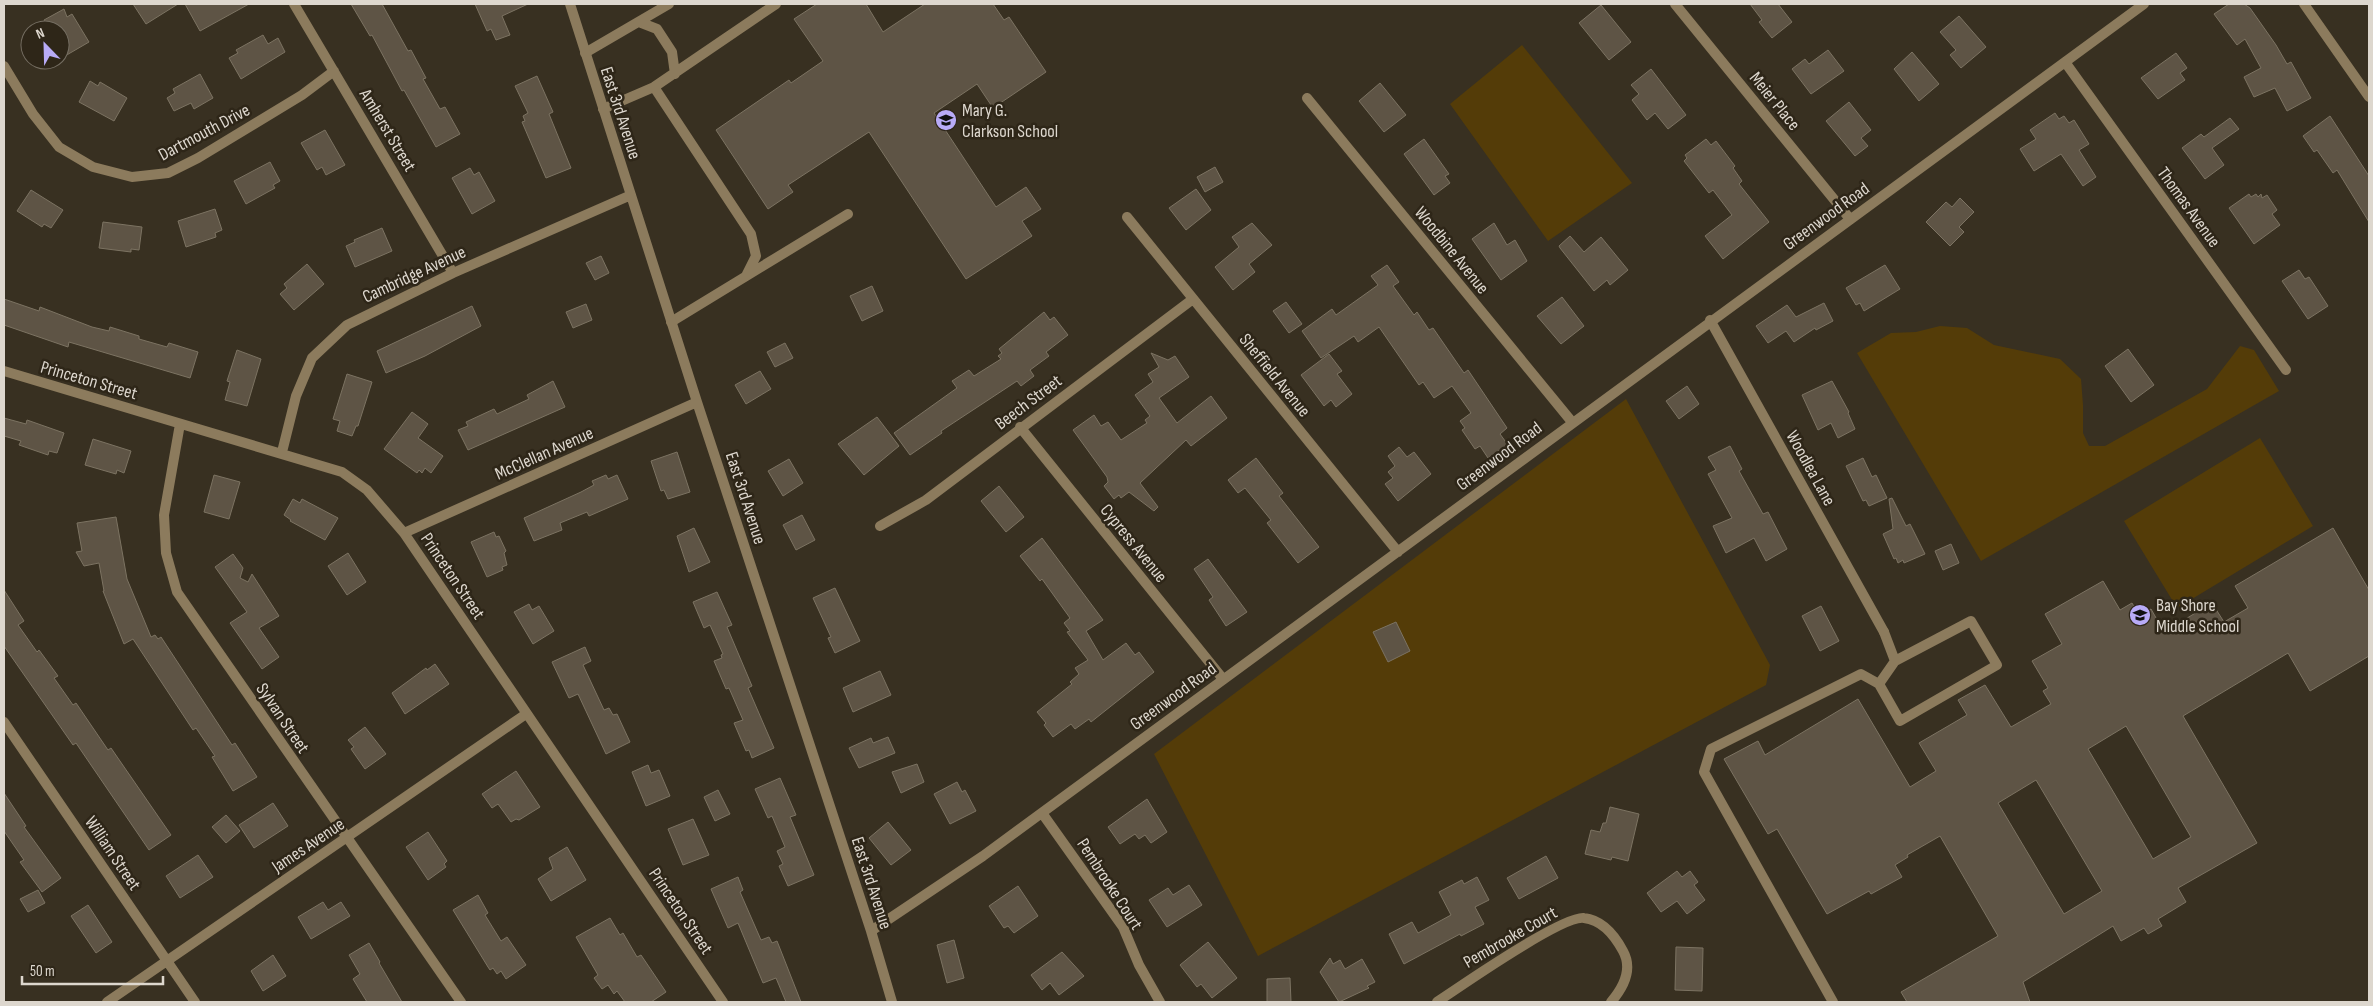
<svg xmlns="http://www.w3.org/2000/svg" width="2373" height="1006" font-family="'Sofia Sans Condensed',sans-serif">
<rect width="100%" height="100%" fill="#383021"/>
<!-- green -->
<path fill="#543c08" d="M 1522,45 L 1632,183 L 1548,241 L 1450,104 Z
M 1940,326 L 1967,328 L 1994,345 L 2060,359 L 2081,379 L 2083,405 L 2083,433 L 2089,446 L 2105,446 L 2207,389 L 2240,346 L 2254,350 L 2279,391 L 1981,561 L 1857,353 L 1891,333 L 1916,332 Z
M 1626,399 L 1770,665 L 1766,685 L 1258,956 L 1154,754 Z
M 2260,438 L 2313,526 L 2177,608 L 2124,521 Z"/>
<!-- building -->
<path fill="#5e5445" stroke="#7c7362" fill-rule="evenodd" d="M 133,4 L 178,4 L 146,24 Z
M 185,4 L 249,4 L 200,31 Z
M 351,4 L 382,4 L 408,51 L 411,50 L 426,78 L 423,79 L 440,109 L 445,107 L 460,134 L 436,147 L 404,90 L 402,91 L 372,35 L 370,36 Z
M 475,4 L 528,4 L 502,16 L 510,35 L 496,40 L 491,29 L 487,31 Z
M 817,4 L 866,4 L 883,32 L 925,4 L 993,4 L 1004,20 L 1009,17 L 1046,72 L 993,108 L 977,84 L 934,113 L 996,207 L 1026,187 L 1041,209 L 1022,221 L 1032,236 L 966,279 L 869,132 L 788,185 L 793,192 L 768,209 L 716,130 L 789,80 L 791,83 L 823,61 L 794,19 Z
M 1750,4 L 1778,4 L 1792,22 L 1772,38 L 1759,22 L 1762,20 Z
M 2229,4 L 2244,4 L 2250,8 L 2276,45 L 2287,64 L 2291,62 L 2311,98 L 2287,111 L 2275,88 L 2254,97 L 2244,77 L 2261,68 L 2245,39 L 2237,45 L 2214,14 Z
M 1601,5 L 1631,42 L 1609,60 L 1579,23 Z
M 64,9 L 67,17 L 72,14 L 89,42 L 65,56 L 60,48 L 60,30 L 50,30 L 44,20 Z
M 1959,16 L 1986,47 L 1961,68 L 1950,55 L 1956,50 L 1940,32 Z
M 263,35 L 268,44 L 278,38 L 285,52 L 241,79 L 229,58 L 238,53 L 236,50 Z
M 1828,50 L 1844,71 L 1811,94 L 1792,69 L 1805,59 L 1809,64 Z
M 1912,52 L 1939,84 L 1919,101 L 1894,69 Z
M 2176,53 L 2187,68 L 2180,73 L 2185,80 L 2158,99 L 2141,78 Z
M 1651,69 L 1686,115 L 1668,129 L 1655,113 L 1647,120 L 1632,100 L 1639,94 L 1631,85 Z
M 200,74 L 213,98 L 194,109 L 191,103 L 174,111 L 167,98 L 175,93 L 173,89 Z
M 537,76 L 553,112 L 549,114 L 571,168 L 546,178 L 522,122 L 525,121 L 523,116 L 528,113 L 515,86 Z
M 90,81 L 98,86 L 100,82 L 127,98 L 114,121 L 79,102 Z
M 1380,83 L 1406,115 L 1384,132 L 1359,101 Z
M 1849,102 L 1871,130 L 1861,138 L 1868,146 L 1855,156 L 1826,121 Z
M 2055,113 L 2059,119 L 2064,116 L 2069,123 L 2074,120 L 2089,144 L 2079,150 L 2096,177 L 2083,186 L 2061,154 L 2034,171 L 2020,149 L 2036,139 L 2030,130 Z
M 2330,116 L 2369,176 L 2369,222 L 2337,170 L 2333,173 L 2317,150 L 2314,152 L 2303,136 Z
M 2230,118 L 2239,129 L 2212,148 L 2224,165 L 2205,179 L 2182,148 L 2201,134 L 2204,137 Z
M 325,130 L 345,165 L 326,175 L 322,167 L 317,170 L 301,143 Z
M 1424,139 L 1449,174 L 1445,176 L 1450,183 L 1434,195 L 1404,154 Z
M 1706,139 L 1711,145 L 1716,141 L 1735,166 L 1733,168 L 1742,181 L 1739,184 L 1769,222 L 1723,259 L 1705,236 L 1732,215 L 1713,190 L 1709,193 L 1684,161 L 1687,158 L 1685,155 Z
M 270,162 L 280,181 L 273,185 L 275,188 L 246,204 L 234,181 Z
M 1215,167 L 1223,182 L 1205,192 L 1197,177 Z
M 470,168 L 474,175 L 479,172 L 495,201 L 472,214 L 452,178 Z
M 1196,189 L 1211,210 L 1186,230 L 1169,208 Z
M 31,190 L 63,210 L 51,228 L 44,224 L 42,227 L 17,211 Z
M 2249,194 L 2251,197 L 2256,194 L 2258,197 L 2261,194 L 2262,198 L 2267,195 L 2277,210 L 2272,214 L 2280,225 L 2254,244 L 2229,208 Z
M 1960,198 L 1974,212 L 1959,227 L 1964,232 L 1950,246 L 1926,222 L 1946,202 L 1952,207 Z
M 215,209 L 222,230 L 215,233 L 216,237 L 186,247 L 178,221 Z
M 103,222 L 142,227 L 139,250 L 131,249 L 131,252 L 99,248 Z
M 1252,223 L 1272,245 L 1249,264 L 1255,272 L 1233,290 L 1215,267 L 1239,247 L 1232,237 Z
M 1494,223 L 1507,245 L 1515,240 L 1527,261 L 1501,280 L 1472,239 Z
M 382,228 L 392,251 L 355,267 L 346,246 L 355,242 L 354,240 Z
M 1570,236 L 1584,252 L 1601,237 L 1628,270 L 1610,285 L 1607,280 L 1594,291 L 1560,248 L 1559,246 Z
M 601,256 L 609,273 L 595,280 L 586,263 Z
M 307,264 L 324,284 L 294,310 L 280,294 L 287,288 L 284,284 Z
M 1387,265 L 1399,282 L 1393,286 L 1414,315 L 1417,312 L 1429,330 L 1433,328 L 1464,373 L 1468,370 L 1507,428 L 1500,434 L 1508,445 L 1488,458 L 1480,446 L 1475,449 L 1462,430 L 1465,428 L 1460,421 L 1471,413 L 1452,386 L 1434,398 L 1423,382 L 1419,385 L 1379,327 L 1358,342 L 1354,336 L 1321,358 L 1302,331 L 1332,309 L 1336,315 L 1378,285 L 1371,276 Z
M 1885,265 L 1900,289 L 1864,311 L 1860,303 L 1856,305 L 1846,288 Z
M 2299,270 L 2305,279 L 2309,277 L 2328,306 L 2308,319 L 2282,281 Z
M 872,286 L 883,311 L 862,321 L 850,296 Z
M 1562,297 L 1584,326 L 1561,344 L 1537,316 Z
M 4,299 L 39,311 L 40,307 L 92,327 L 109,331 L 110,327 L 139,336 L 139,339 L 167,347 L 169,343 L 198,352 L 190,378 L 69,342 L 68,347 L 4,325 Z
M 1286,302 L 1302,324 L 1289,333 L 1273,311 Z
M 1824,303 L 1833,321 L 1816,330 L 1815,328 L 1794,342 L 1786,331 L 1768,343 L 1756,326 L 1787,305 L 1796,317 Z
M 586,304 L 592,320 L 573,328 L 566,312 Z
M 472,306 L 481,326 L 425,356 L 386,373 L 377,351 Z
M 1044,312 L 1050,320 L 1054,317 L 1068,335 L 1046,352 L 1049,356 L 1030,370 L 1034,376 L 1021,386 L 1017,381 L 941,431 L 942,433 L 910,455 L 894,433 L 957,388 L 952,381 L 969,370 L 974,376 L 1001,359 L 998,356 L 1002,353 L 999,349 Z
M 785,343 L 793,358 L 775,367 L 767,352 Z
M 2128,349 L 2154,385 L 2131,402 L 2105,366 Z
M 237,350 L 261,359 L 247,406 L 225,400 L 230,382 L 227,381 Z
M 1151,353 L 1168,360 L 1175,356 L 1189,377 L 1159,398 L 1177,423 L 1211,396 L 1227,418 L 1191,446 L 1186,440 L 1140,483 L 1158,507 L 1154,511 L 1129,492 L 1121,498 L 1119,495 L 1114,499 L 1104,486 L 1108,482 L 1107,477 L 1073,430 L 1094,415 L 1101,426 L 1108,422 L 1121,440 L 1147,423 L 1145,420 L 1150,416 L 1135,395 L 1153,382 L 1148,374 L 1159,367 Z
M 1329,354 L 1342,371 L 1337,374 L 1352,394 L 1336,407 L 1331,400 L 1324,406 L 1301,375 Z
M 760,371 L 771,389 L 746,404 L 735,385 Z
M 347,374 L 372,382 L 358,426 L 356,426 L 352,436 L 337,431 L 340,421 L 333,419 Z
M 553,381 L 565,407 L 468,450 L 458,430 L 468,426 L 466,422 L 494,409 L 497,414 L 529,399 L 527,395 Z
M 1832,381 L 1849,412 L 1848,413 L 1855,429 L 1838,438 L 1831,423 L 1818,430 L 1802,395 Z
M 1687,386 L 1699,404 L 1679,419 L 1666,401 Z
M 412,412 L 428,424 L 418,438 L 443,456 L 431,473 L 425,468 L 422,473 L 419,470 L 417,473 L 384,449 Z
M 877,417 L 899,446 L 864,475 L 838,444 Z
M 4,418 L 26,424 L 27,420 L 64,433 L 57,453 L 49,451 L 48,455 L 19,445 L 21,441 L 4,436 Z
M 93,439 L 131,451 L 124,473 L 117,470 L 116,474 L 85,465 Z
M 1730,446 L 1742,469 L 1739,471 L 1763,514 L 1768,512 L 1787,549 L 1766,561 L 1754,538 L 1726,553 L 1713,526 L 1732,518 L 1708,474 L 1716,470 L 1708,457 Z
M 1399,447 L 1407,457 L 1414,452 L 1431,474 L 1398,501 L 1385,484 L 1393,478 L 1388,472 L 1395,466 L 1388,456 Z
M 677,452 L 690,492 L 668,499 L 664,490 L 661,491 L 651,461 Z
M 1256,458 L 1283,493 L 1279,496 L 1319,547 L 1298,563 L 1267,523 L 1271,520 L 1245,488 L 1238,493 L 1228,480 Z
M 1863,458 L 1872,477 L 1876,475 L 1887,498 L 1869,506 L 1866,500 L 1863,501 L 1846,466 Z
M 789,459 L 803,483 L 783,496 L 768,471 Z
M 214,475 L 240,482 L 229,519 L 204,512 Z
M 606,475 L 608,479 L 617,475 L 628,499 L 589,516 L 587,512 L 560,523 L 562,530 L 534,541 L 524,518 L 581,492 L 594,485 L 592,481 Z
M 999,486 L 1024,517 L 1006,532 L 981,501 Z
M 1892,498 L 1906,526 L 1910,524 L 1925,554 L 1904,563 L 1903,560 L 1898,563 L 1896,558 L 1894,559 L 1883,534 L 1893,529 L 1889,499 Z
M 293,499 L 300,503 L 302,499 L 338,518 L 325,540 L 290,521 L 291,520 L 284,515 Z
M 802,515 L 815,540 L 796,550 L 783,525 Z
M 116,517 L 127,579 L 151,637 L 155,635 L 158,639 L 161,637 L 232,745 L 235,743 L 257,777 L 233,791 L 212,757 L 215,756 L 196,728 L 193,730 L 133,639 L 124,644 L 103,591 L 104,591 L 99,563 L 84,566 L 76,552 L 82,551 L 77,523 Z
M 694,528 L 710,562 L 689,572 L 677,536 Z
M 2333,528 L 2369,590 L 2369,656 L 2310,691 L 2288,653 L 2183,716 L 2257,843 L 2178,888 L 2186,902 L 2158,919 L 2162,926 L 2148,934 L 2144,928 L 2121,941 L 2113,926 L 2023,982 L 2030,1002 L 1907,1002 L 1901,992 L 1998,936 L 1940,836 L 1907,855 L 1908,857 L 1895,865 L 1902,877 L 1871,894 L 1869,891 L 1827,914 L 1777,829 L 1768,834 L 1724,759 L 1758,741 L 1765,755 L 1858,699 L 1910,787 L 1936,771 L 1919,743 L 1967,715 L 1958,700 L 1985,685 L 2011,727 L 2051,704 L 2043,691 L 2048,688 L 2032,661 L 2062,644 L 2045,614 L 2103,581 L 2120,610 L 2132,603 L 2139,615 L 2151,609 L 2164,632 L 2212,603 L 2224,622 L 2248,608 L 2235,586 ZM 2126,726 L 2191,837 L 2153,859 L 2088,749 ZM 2036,780 L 2102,891 L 2064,914 L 1998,803 Z
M 494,532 L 496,537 L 499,536 L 506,551 L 504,553 L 507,565 L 502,567 L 503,570 L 487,577 L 471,542 Z
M 1042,538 L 1103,620 L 1086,631 L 1103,660 L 1126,643 L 1135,655 L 1139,652 L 1154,672 L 1091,722 L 1089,719 L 1075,729 L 1071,724 L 1053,737 L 1044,725 L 1046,723 L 1037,712 L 1072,684 L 1070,682 L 1079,674 L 1075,668 L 1088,660 L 1067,632 L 1070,631 L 1064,623 L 1070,618 L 1042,579 L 1040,581 L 1020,556 Z
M 1951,544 L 1959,563 L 1943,570 L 1935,551 Z
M 348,553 L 366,582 L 347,595 L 328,566 Z
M 233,554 L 243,568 L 240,578 L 248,582 L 252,574 L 279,616 L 259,628 L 279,657 L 262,669 L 230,623 L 247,612 L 215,567 Z
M 1208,559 L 1247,612 L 1226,626 L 1209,600 L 1213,597 L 1194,569 Z
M 835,588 L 860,641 L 835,653 L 828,638 L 831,637 L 813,598 Z
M 4,590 L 24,621 L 18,625 L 37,652 L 39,650 L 58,676 L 54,678 L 73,705 L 76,703 L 108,750 L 111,748 L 171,835 L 149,850 L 78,746 L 76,743 L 73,745 L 4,646 Z
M 717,592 L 732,625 L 727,627 L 752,686 L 748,688 L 774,748 L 752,758 L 749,750 L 746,751 L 734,723 L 743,720 L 729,688 L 726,689 L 714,661 L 722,658 L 721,655 L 723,654 L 710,625 L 704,628 L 693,602 Z
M 529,604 L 532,610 L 539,606 L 554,631 L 533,644 L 514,612 Z
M 1821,606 L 1839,641 L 1820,651 L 1802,616 Z
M 1396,622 L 1410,651 L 1388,662 L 1373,632 Z
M 585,647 L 591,661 L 583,665 L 604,710 L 609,708 L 613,715 L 617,714 L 630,742 L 606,754 L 578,694 L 569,698 L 552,662 Z
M 435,664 L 449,684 L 405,714 L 392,693 L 426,668 L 427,670 Z
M 880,671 L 891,695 L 853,712 L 843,688 Z
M 365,727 L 386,754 L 365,769 L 351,749 L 354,747 L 348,740 Z
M 888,737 L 895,753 L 859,768 L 849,748 L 871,738 L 873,743 Z
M 917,764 L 924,782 L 901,793 L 892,772 Z
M 648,765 L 651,773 L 659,770 L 670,796 L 646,806 L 632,772 Z
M 516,771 L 540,807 L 519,820 L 516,819 L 511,822 L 498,804 L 492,808 L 482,794 Z
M 780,778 L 796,815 L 790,817 L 814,875 L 788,886 L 779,866 L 783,864 L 777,851 L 785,847 L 772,816 L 768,818 L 755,789 Z
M 957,782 L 962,792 L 965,790 L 976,811 L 950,824 L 934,794 Z
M 718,790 L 730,814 L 715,821 L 704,797 Z
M 4,793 L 26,826 L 24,827 L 61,878 L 42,892 L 20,862 L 24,860 L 4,831 Z
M 1147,799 L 1167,832 L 1151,843 L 1145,835 L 1139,839 L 1135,834 L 1120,844 L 1108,827 Z
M 273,803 L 288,826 L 254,848 L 239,825 Z
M 1610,807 L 1639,814 L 1628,861 L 1612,857 L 1611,860 L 1585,854 L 1591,830 L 1600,832 L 1603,823 L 1606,823 Z
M 226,815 L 240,831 L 226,843 L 212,827 Z
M 693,819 L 709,855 L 683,865 L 668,829 Z
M 888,822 L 911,850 L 891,865 L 869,838 Z
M 428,832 L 447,861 L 444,864 L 446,867 L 428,880 L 406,847 Z
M 567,847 L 586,880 L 551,901 L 538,879 L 553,869 L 549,858 Z
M 198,855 L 213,877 L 180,898 L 166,876 Z
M 1546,856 L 1558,878 L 1519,899 L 1507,878 Z
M 1677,871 L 1682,877 L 1690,871 L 1698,882 L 1694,885 L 1705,900 L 1687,914 L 1677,901 L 1661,912 L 1647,893 Z
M 738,877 L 743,890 L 740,892 L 761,940 L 769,937 L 772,943 L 777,941 L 801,1002 L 786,1002 L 776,978 L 763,983 L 738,923 L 728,928 L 711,889 Z
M 1477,877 L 1489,900 L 1475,907 L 1484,924 L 1461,936 L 1460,934 L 1404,964 L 1389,934 L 1412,922 L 1418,933 L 1451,915 L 1439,892 L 1462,880 L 1464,884 Z
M 1189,885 L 1202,905 L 1167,927 L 1149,900 L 1168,888 L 1173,895 Z
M 1018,886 L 1038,916 L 1014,933 L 1008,926 L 1004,928 L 989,906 Z
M 38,890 L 45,903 L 28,912 L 20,899 Z
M 478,895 L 488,913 L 485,915 L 501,941 L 507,937 L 526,965 L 506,979 L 501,971 L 497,974 L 493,968 L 490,970 L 488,967 L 453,910 Z
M 323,902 L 328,910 L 341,902 L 350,916 L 311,939 L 298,917 Z
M 88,905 L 112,942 L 96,953 L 71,916 Z
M 610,918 L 620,935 L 623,933 L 637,957 L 641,955 L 666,992 L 651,1002 L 625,1002 L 617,991 L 614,994 L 608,985 L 602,989 L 594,978 L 598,975 L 576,937 Z
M 954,940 L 964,978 L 947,983 L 937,945 Z
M 1208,942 L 1237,978 L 1212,998 L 1201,984 L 1197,987 L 1180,965 Z
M 369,943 L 380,962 L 379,963 L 402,1002 L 367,1002 L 353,979 L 360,974 L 349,955 Z
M 1676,947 L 1703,948 L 1702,991 L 1675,990 Z
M 1062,952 L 1084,976 L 1059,995 L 1050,983 L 1042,990 L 1031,975 Z
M 273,955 L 286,976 L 263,991 L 251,971 Z
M 1330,958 L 1333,964 L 1340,960 L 1345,969 L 1362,959 L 1375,982 L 1367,986 L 1369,988 L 1339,1002 L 1320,972 Z
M 1290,978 L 1291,1002 L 1267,1002 L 1267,979 Z"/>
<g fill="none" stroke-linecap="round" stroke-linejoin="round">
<!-- service -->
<path stroke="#8c7b5d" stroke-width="10" d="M 639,22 L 657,29 L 672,52 L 675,74
M 585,53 L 669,4
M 654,87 L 751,234 L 756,256 L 746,276
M 603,109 L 654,87 L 776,4
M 671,322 L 848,214
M 1884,632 L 1895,661
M 1833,1002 L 1704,772 L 1711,749 L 1861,674 L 1879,684 L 1900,721 L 1997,665 L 1971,621 L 1895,661 L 1879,684"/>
<!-- minor -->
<path stroke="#8c7b5d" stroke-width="10" d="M 294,4 L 453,273
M 570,4 L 697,402 L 871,931 L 892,1002
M 1675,4 L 1850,219
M 2304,4 L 2369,97
M 2065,62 L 2286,370
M 4,66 L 33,114 L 59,147 L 93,167 L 132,177 L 168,173 L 198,158 L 302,95 L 334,71
M 1307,98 L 1572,422
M 1127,217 L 1398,552
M 1710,320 L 1884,632
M 4,371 L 342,472 L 367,490 L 404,533 L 723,1002
M 180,424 L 164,515 L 166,553 L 177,592 L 461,1002
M 1020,427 L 1223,679
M 282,452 L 296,396 L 312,358 L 347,325 L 453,273 L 631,195
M 880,526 L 926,500 L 1193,299
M 404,533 L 697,402
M 4,722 L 195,1002
M 1042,813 L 1123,927 L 1139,965 L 1160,1002
M 871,931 L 983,856 L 2144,4
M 107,1002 L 526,714
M 1437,1002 C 1459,987 1563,915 1584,918 C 1602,920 1615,936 1623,951 C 1633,969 1623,988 1611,1002"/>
</g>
<!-- icons -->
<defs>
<g id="school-disc" transform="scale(1.125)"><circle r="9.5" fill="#b8abf7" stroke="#2e2618"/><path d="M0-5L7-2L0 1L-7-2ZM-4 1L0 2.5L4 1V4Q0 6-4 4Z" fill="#111"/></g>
</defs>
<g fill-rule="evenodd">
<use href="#school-disc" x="946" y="120"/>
<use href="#school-disc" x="2140" y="615"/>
</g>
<g text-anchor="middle" stroke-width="5" stroke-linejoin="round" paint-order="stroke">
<!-- street labels -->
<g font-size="18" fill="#ddd7ce" stroke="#2e2618">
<text transform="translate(1775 101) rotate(51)" y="6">Meier Place</text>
<text transform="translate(621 113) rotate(72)" y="6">East 3rd Avenue</text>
<text transform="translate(388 130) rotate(59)" y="6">Amherst Street</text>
<text transform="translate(204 132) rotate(-28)" y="6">Dartmouth Drive</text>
<text transform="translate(2189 207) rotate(54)" y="6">Thomas Avenue</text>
<text transform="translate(1826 216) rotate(-36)" y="6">Greenwood Road</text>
<text transform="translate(1452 250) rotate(51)" y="6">Woodbine Avenue</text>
<text transform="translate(414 274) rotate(-25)" y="6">Cambridge Avenue</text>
<text transform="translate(1275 375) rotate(51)" y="6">Sheffield Avenue</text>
<text transform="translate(89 380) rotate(16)" y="6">Princeton Street</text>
<text transform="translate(1028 402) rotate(-37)" y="6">Beech Street</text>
<text transform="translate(544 453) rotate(-24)" y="6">McClellan Avenue</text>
<text transform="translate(1499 456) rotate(-37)" y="6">Greenwood Road</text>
<text transform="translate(1811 468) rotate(61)" y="6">Woodlea Lane</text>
<text transform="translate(746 498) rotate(72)" y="6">East 3rd Avenue</text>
<text transform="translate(1134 543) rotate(51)" y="6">Cypress Avenue</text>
<text transform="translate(453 576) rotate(56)" y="6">Princeton Street</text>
<text transform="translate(1173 696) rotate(-36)" y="6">Greenwood Road</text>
<text transform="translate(283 718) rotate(56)" y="6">Sylvan Street</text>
<text transform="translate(308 845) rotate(-34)" y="6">James Avenue</text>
<text transform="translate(113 853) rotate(56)" y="6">William Street</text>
<text transform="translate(872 883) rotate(72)" y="6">East 3rd Avenue</text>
<text transform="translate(1110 884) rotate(57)" y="6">Pembrooke Court</text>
<text transform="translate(681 911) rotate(56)" y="6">Princeton Street</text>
<text transform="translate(1510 937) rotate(-30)" y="6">Pembrooke Court</text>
</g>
<!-- poi labels -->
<g font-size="18" fill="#ddd7ce" stroke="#2e2618" text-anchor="start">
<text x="962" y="116">Mary G.<tspan x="962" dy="21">Clarkson School</tspan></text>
<text x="2156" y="611">Bay Shore<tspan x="2156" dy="21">Middle School</tspan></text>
</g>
</g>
<!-- border -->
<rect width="2373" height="1006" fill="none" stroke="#ddd7ce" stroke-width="10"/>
<!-- north arrow -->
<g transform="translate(45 45) rotate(337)"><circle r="24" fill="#2e2618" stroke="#746d61"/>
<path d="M0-4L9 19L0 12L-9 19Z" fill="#b8abf7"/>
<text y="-8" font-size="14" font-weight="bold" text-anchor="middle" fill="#ddd7ce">N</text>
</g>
<!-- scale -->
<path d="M22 976v8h141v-8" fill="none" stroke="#ddd7ce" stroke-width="2.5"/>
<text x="30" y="976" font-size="15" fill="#ddd7ce" stroke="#2e2618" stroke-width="4" paint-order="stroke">50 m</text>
</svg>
